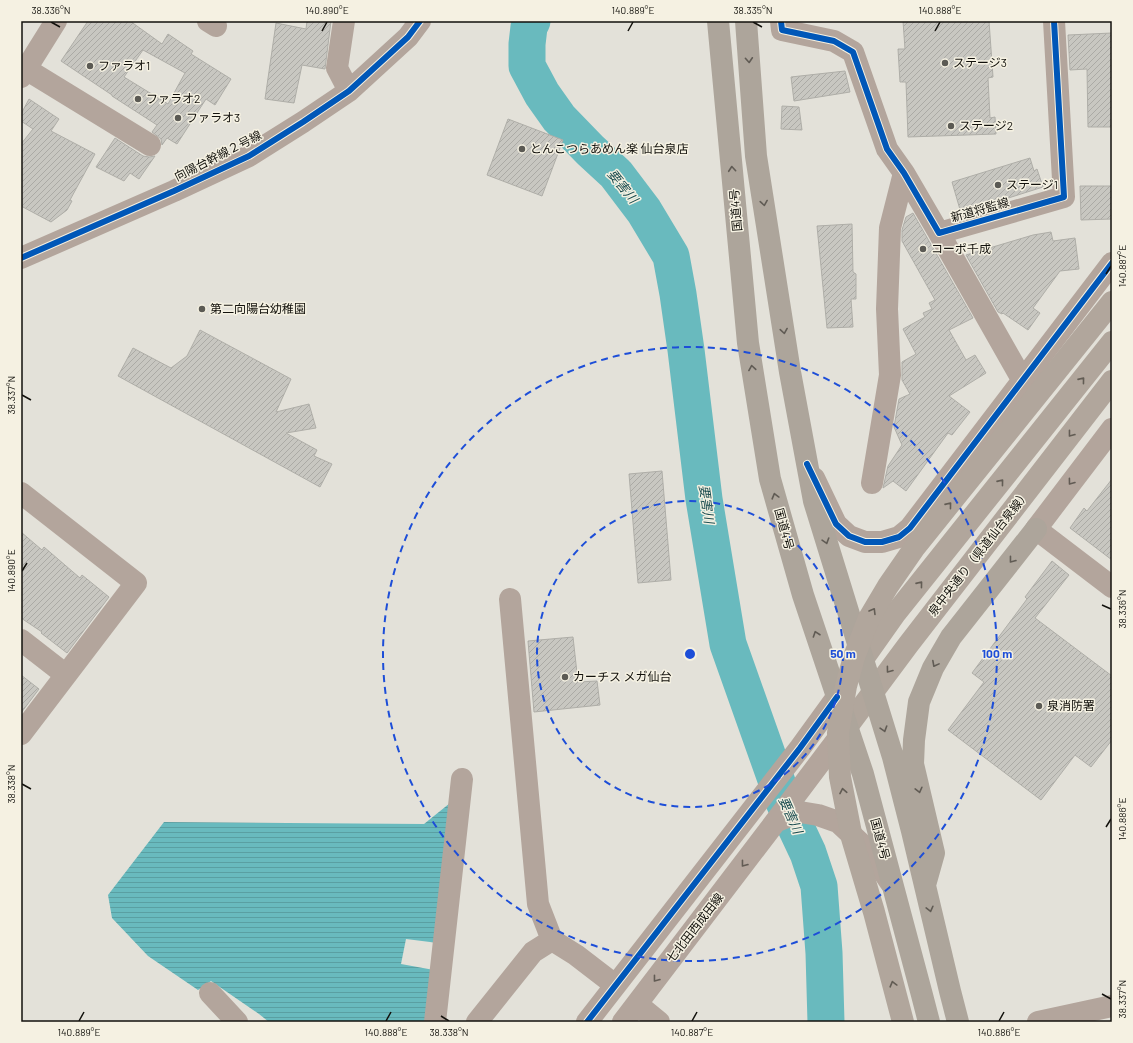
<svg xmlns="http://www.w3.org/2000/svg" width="1133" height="1043" font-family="Barlow,'Noto Sans JP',sans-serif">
<defs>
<pattern id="water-rules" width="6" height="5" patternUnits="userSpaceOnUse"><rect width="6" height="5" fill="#69babe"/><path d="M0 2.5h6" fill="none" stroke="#5a9fa2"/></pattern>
<pattern id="building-hatch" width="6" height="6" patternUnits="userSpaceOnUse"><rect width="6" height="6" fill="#c8c7c1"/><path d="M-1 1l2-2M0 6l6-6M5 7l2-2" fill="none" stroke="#abaaa5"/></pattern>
</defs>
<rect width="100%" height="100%" fill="#e3e1d9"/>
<!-- water -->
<path fill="url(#water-rules)" d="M 455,799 L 438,943 L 406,939 L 401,964 L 434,970 L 429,1022 L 269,1022 L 259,1014 L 211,981 L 198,990 L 148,956 L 112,918 L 108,895 L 164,822 L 424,824 Z"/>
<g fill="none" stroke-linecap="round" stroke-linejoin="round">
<!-- river -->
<path stroke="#69babe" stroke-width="37" d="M 532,21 L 529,27 L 527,44 L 527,66 L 542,94 L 559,118 L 590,150 L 616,174 L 644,211 L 671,256 L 678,294 L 686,350 L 704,499 L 728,644 L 784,802 L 808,853 L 819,886 L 824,953 L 826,1022"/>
</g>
<!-- building -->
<path fill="url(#building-hatch)" stroke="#afaea8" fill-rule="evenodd" d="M 88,21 L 130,21 L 162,44 L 168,34 L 193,51 L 191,54 L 231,79 L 215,105 L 206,99 L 177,144 L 167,138 L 162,145 L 161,139 L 152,132 L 157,125 L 112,96 L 112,95 L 61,61 ZM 143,50 L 185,73 L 168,104 L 124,77 Z
M 307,21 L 331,21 L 325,69 L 302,65 L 294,103 L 265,99 L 276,23 L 306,29 Z
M 903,21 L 989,21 L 993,77 L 988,78 L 990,118 L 995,117 L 996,134 L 908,137 L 906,82 L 900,82 L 898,49 L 905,49 Z
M 1112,33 L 1112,127 L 1088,127 L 1087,69 L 1070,70 L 1068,35 Z
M 845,71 L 850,92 L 794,101 L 791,77 Z
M 29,99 L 59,119 L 51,131 L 95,154 L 70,200 L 72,201 L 67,210 L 51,222 L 21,206 L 21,144 L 33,129 L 21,121 L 21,114 Z
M 782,106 L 799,107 L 802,130 L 781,129 Z
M 508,119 L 563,140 L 542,196 L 487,175 Z
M 115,138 L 143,156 L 149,157 L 155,156 L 139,179 L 130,173 L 124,181 L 96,167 Z
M 1030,158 L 1034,171 L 1037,169 L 1043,187 L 961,213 L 952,182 Z
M 1080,186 L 1112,186 L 1112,219 L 1081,220 Z
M 913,213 L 973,318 L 949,330 L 966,360 L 975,355 L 986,373 L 949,396 L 970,412 L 952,435 L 948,433 L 906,491 L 893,481 L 883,488 L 888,466 L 902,445 L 894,427 L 899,399 L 910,394 L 902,380 L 902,362 L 916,354 L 903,329 L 925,317 L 923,313 L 932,309 L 929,303 L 935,300 L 902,241 L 902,230 L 906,217 Z
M 852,224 L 853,272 L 856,274 L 856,299 L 851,299 L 853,327 L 827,328 L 817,226 Z
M 1051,232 L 1053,241 L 1075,238 L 1079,269 L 1060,271 L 1033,308 L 1040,313 L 1028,330 L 1003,313 L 1002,314 L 998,312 L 966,255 L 1033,235 Z
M 200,330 L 291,379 L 276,412 L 309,404 L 316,428 L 286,433 L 317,450 L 314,456 L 332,464 L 320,487 L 118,376 L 133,348 L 171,368 L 187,356 Z
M 662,471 L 671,580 L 638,583 L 629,474 Z
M 1112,479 L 1112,560 L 1070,528 L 1084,508 L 1087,511 Z
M 21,532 L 42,550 L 44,547 L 80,578 L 82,575 L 109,597 L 67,653 L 41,633 L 42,632 L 21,618 Z
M 1052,561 L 1069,575 L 1035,618 L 1112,676 L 1112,740 L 1091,767 L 1075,755 L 1041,800 L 948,730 L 984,682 L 972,673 L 1027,599 L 1025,597 Z
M 573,637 L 578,682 L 597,681 L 600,705 L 534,712 L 528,641 Z
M 21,675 L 39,689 L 21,713 Z"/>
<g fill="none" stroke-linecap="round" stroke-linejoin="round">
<!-- minor -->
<path stroke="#b3a59c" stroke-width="22" d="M 208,21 L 216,26
M 344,21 L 337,68 L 349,91
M 781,21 L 782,30 L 834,41 L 853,52 L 887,149 L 904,173 L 939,233 L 1064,197 L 1054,21
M 21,66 L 150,145
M 21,77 L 56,21
M 939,233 L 1023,381
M 21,258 L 174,191 L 249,156 L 303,122 L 349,91 L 408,37 L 420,21
M 1112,429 L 1036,529 L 1112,587
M 814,478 L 836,524 L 849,536 L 865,542 L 882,542 L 899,537 L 910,528 L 1112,263
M 872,483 L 890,375 L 887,309 L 890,228 L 904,173
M 21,493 L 136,583 L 21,734
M 510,599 L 538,904 L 552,940
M 21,640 L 66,675
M 777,821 L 800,812 L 818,815 L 838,822 L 870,852 L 890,882
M 210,993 L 237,1022
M 637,1004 L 659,1022
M 435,1022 L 462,779
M 477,1022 L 533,952 L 552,940 L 576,955 L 615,985
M 587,1022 L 800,748 L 837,697
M 623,1022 L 767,833 L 846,728
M 1038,1022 L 1112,1006"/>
<!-- major -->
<path stroke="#b1a69c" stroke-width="22" d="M 854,672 L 895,614 L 1112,342
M 847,727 L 908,645 L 1112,381"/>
<!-- highway -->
<path stroke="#ada59b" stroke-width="22" d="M 718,21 L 748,343 L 770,479 L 803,595 L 863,774 L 922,995 L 929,1022
M 746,21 L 756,156 L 790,372 L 814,501 L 893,757 L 912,831 L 950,991 L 958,1022
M 925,885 L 934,853 L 913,764 L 914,740 L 919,702 L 933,668 L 951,637 L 1036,529"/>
<!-- major-bridge -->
<path stroke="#b1a69c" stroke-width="22" d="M 903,1022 L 874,912 L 852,838 L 840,777 L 838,733 L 846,686 L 854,657 L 869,618 L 888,586 L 915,547 L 1112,302"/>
<!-- cycleway casing -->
<g stroke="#f5f1e2" stroke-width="8">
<path id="cycleway" d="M 781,21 L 782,30 L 834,41 L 853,52 L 887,149 L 904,173 L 939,233 L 1064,197 L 1054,21
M 21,258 L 174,191 L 249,156 L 303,122 L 349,91 L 408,37 L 420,21
M 807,464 L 836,524 L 849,536 L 865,542 L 882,542 L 899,537 L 910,528 L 1112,263
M 587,1022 L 800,748 L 837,697"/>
</g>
<!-- cycleway -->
<use href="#cycleway" stroke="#0057b8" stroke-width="6"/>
</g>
<!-- one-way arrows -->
<defs><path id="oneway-chevron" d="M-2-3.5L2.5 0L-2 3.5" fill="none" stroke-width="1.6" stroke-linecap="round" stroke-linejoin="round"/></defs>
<g stroke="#605b54">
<use href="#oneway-chevron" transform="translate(749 60) rotate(86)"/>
<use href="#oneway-chevron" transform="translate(732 169) rotate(-95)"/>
<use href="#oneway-chevron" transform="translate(764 203) rotate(81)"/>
<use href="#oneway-chevron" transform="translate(784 331) rotate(81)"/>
<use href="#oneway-chevron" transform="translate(752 368) rotate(-99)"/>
<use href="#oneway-chevron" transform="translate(775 496) rotate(-105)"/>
<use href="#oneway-chevron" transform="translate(826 541) rotate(73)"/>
<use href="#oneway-chevron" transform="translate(1012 560) rotate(128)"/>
<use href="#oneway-chevron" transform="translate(816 634) rotate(-109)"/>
<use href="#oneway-chevron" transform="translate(935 664) rotate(118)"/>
<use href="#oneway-chevron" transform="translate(884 729) rotate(73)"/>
<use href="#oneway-chevron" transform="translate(919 790) rotate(76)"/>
<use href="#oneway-chevron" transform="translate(930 909) rotate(76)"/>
</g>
<g stroke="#625c54">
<use href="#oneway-chevron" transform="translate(1082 380) rotate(-51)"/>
<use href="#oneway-chevron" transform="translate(1071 434) rotate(128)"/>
<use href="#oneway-chevron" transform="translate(1001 482) rotate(-51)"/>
<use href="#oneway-chevron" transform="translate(949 505) rotate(-51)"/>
<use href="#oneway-chevron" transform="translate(920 584) rotate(-51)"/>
<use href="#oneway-chevron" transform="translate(873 611) rotate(-59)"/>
<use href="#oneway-chevron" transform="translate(889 670) rotate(127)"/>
<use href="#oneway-chevron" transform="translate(843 791) rotate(-101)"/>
<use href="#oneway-chevron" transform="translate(893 984) rotate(-105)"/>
</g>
<g stroke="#625b54">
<use href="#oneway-chevron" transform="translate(1071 482) rotate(127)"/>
<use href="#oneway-chevron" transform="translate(744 864) rotate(128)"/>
<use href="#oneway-chevron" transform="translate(656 979) rotate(128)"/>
</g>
<!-- ticks -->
<path fill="none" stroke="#12110c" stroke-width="1.5" d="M 51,22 L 60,27M 753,22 L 762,27M 322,31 L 327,22M 628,31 L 633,22M 935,31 L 940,22M 1106,274 L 1111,266M 22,395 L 31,400M 22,571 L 27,563M 1102,605 L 1111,609M 22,784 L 31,789M 1106,827 L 1111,819M 1102,994 L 1111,999M 441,1016 L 449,1021M 79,1021 L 84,1012M 386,1021 L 391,1012M 692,1021 L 697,1012M 999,1021 L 1004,1012"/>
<!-- distance rings -->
<g fill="none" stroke="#1d4ed8" stroke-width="2" stroke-dasharray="7 5">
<circle cx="690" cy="654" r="153"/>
<circle cx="690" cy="654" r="307"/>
</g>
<!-- markers -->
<g fill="#5b5a54" stroke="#f5f1e2" stroke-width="1.5">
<circle cx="945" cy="63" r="4"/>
<circle cx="90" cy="66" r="4"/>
<circle cx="138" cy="99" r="4"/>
<circle cx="178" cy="118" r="4"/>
<circle cx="951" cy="126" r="4"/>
<circle cx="522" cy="149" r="4"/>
<circle cx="998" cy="185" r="4"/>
<circle cx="923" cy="249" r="4"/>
<circle cx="202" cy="309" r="4"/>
<circle cx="565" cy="677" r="4"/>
<circle cx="1039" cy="706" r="4"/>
</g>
<g text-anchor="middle" stroke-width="3" stroke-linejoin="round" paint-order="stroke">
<!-- poi labels -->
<g font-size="12" fill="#12110c" stroke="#f5f1e2" text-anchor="start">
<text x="953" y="67">ステージ3</text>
<text x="98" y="70">ファラオ1</text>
<text x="146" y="103">ファラオ2</text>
<text x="186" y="122">ファラオ3</text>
<text x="959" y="130">ステージ2</text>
<text x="530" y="153">とんこつらあめん楽 仙台泉店</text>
<text x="1006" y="189">ステージ1</text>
<text x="931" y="253">コーポ千成</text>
<text x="210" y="313">第二向陽台幼稚園</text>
<text x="573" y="681">カーチス メガ仙台</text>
<text x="1047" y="710">泉消防署</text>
</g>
<!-- street labels -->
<g font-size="12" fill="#12110c" stroke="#f5f1e2">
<text transform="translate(218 156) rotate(-27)" y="4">向陽台幹線２号線</text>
<text transform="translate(736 210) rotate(-95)" y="4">国道4号</text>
<text transform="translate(980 210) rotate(-16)" y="4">新道将監線</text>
<text transform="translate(784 529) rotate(75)" y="4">国道4号</text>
<text transform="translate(979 553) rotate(-52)" y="4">泉中央通り（県道仙台泉線）</text>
<text transform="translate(880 839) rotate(75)" y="4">国道4号</text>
<text transform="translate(695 928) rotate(-52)" y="4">七北田西成田線</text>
</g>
<!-- water labels -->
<g font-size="13" font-style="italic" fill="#1a4c4f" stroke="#f5f1e2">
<text transform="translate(623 186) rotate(51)" y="5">要害川</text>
<text transform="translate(707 504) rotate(82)" y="5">要害川</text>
<text transform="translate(791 815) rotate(66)" y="5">要害川</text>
</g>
</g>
<circle cx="690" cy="654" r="6" fill="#1d4ed8" stroke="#f5f1e2" stroke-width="2"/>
<g font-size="12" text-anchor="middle" font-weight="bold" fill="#1d4ed8" stroke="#f5f1e2" stroke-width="3" stroke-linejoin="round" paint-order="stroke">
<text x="843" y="658">50 m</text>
<text x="997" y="658">100 m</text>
</g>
<!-- border -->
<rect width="1133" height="1043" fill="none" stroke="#f5f1e2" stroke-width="44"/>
<rect x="22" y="22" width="1089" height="999" fill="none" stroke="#12110c" stroke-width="1.5"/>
<g font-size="10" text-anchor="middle" fill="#12110c">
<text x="51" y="14">38.336°N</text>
<text x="327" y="14">140.890°E</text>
<text x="633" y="14">140.889°E</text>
<text x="753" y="14">38.335°N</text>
<text x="940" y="14">140.888°E</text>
<text transform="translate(1122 266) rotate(-90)" y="4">140.887°E</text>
<text transform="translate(11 395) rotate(-90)" y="4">38.337°N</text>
<text transform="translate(11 571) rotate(-90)" y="4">140.890°E</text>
<text transform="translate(1122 609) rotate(-90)" y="4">38.336°N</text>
<text transform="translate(11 784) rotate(-90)" y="4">38.338°N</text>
<text transform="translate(1122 819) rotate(-90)" y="4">140.886°E</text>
<text transform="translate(1122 999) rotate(-90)" y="4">38.337°N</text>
<text x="79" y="1036">140.889°E</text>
<text x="386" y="1036">140.888°E</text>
<text x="449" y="1036">38.338°N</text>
<text x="692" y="1036">140.887°E</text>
<text x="999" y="1036">140.886°E</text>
</g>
</svg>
